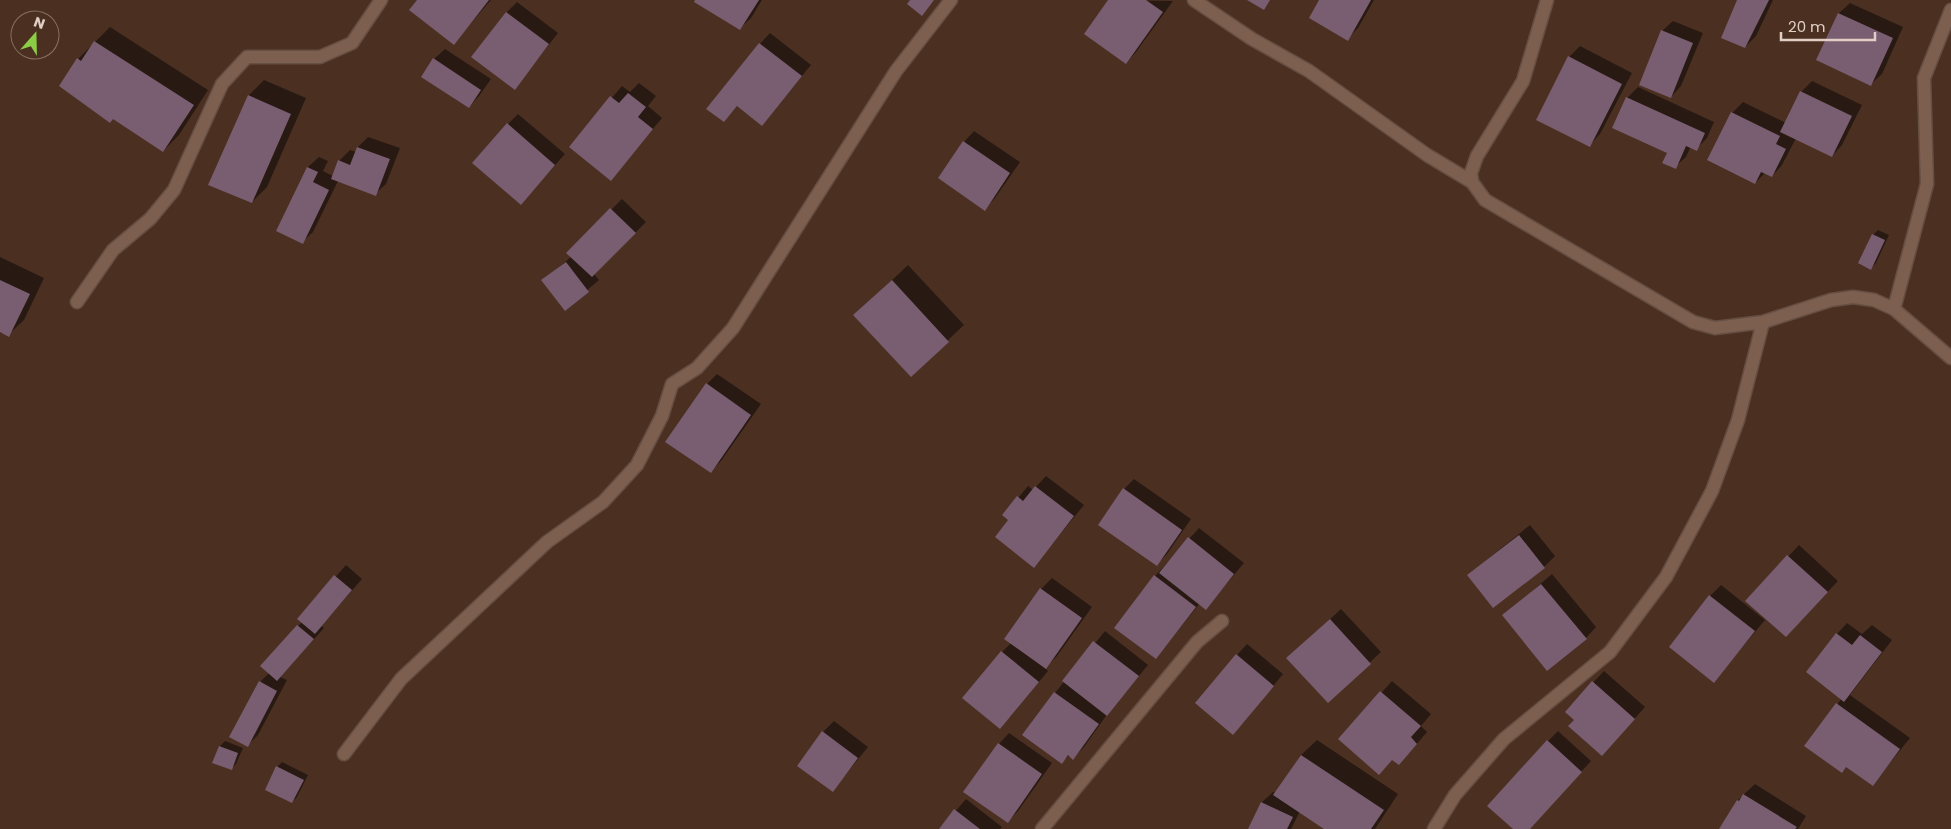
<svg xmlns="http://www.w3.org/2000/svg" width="1951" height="829" font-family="Poppins,sans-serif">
<rect width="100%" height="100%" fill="#4b3022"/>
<!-- shadow -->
<path fill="#0007" d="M 418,0 L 491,0 L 454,43 Z
M 697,0 L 762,0 L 751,18 L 740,28 Z
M 1110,0 L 1173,1 L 1136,52 L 1126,63 Z
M 1321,0 L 1374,0 L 1358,28 L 1347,39 Z
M 1738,0 L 1773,0 L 1756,36 L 1745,47 Z
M 517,2 L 558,33 L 515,88 L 506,13 Z
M 1850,3 L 1903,27 L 1882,74 L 1871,84 L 1818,60 L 1839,13 Z
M 1673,21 L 1703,33 L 1681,86 L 1671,97 L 1662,31 Z
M 110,27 L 208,90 L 179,135 L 163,151 L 78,59 Z
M 770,33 L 811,65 L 762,124 L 738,105 L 724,121 L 760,44 Z
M 1580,46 L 1632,73 L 1600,134 L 1590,145 L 1569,57 Z
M 445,49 L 491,79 L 479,96 L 469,107 L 434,59 Z
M 264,80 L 306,98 L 267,187 L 252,202 L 249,95 Z
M 1812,81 L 1862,105 L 1842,145 L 1832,156 L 1796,138 L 1782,165 L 1772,176 L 1765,173 L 1755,183 L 1709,160 L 1732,113 L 1743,102 L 1786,123 L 1801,92 Z
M 639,83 L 656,96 L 648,106 L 662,118 L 611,179 L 570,147 L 622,86 L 630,92 Z
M 1638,87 L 1714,122 L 1707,138 L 1696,149 L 1691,146 L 1686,157 L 1675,167 L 1669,152 L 1627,98 Z
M 518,114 L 565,154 L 531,192 L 508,124 Z
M 974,131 L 1020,162 L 995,198 L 985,209 L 964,142 Z
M 368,137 L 400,148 L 386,184 L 375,194 L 338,181 L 313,232 L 302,242 L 278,230 L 308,167 L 319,157 L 328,161 L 323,171 L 333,176 L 339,161 L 350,150 L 356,152 L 358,147 Z
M 622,199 L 646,222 L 594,274 L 599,280 L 565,309 L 543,281 L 572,256 L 568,253 Z
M 1878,230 L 1889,235 L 1876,263 L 1871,268 L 1873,235 Z
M 0,257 L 44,278 L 24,320 L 8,335 L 0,332 Z
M 908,265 L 964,325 L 911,375 L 855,315 Z
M 717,374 L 761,404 L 721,461 L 711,471 L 707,384 Z
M 1046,476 L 1084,505 L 1034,566 L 1010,520 L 1004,515 L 1028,486 L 1033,490 Z
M 1134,479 L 1191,519 L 1167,554 L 1157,564 L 1124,489 Z
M 1530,525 L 1555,556 L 1544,567 L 1468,575 Z
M 1199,528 L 1244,563 L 1206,608 L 1200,603 L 1156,658 L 1116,627 L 1155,576 Z
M 1799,545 L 1838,581 L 1796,625 L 1747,600 Z
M 346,565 L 362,579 L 321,626 L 324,628 L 280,677 L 287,680 L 258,735 L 248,745 L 260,682 L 269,673 L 261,666 L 302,622 L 298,619 Z
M 1552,574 L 1596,627 L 1586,638 L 1504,615 Z
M 1052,578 L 1092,607 L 1057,656 L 1045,668 L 1048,671 L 1010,717 L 1002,652 L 1011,643 L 1006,639 L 1041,589 Z
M 1721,585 L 1765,620 L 1714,681 L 1710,596 Z
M 1341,609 L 1381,652 L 1328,701 L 1299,648 Z
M 1847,623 L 1862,634 L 1872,625 L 1892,640 L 1850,695 L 1910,738 L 1873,784 L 1847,766 L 1806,745 L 1842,698 L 1837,634 Z
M 1105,631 L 1148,665 L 1108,713 L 1084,747 L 1073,758 L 1069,755 L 1062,762 L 1055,693 Z
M 1247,644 L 1283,674 L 1243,723 L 1237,655 Z
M 1604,671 L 1645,707 L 1612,744 L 1566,711 Z
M 1392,681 L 1431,714 L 1421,726 L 1427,732 L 1409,753 L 1392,759 L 1340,739 Z
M 834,721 L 868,747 L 833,790 L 823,732 Z
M 1558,731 L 1591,761 L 1529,829 L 1515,829 L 1548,741 Z
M 1009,733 L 1052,763 L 1018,811 L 1007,822 L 999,744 Z
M 1317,740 L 1398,794 L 1375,829 L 1327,829 L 1300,811 L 1291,829 L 1249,829 L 1262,802 L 1273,792 L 1276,793 L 1301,755 Z
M 225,741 L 243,748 L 236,764 L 231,769 L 220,746 Z
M 282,762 L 308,775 L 297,797 L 292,802 L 277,767 Z
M 1755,784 L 1806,816 L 1798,829 L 1720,829 L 1738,800 Z
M 966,799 L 1002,827 L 1000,829 L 940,829 Z"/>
<!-- building -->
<path fill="#795d71" d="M 417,0 L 489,0 L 454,45 L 409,10 Z
M 695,0 L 759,0 L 740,30 L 694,2 Z
M 910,0 L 934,0 L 922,16 L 907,4 Z
M 1108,0 L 1146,0 L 1163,12 L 1126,64 L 1084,34 Z
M 1247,0 L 1270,0 L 1264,10 Z
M 1319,0 L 1371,0 L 1348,41 L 1309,18 Z
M 1737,0 L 1769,0 L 1745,48 L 1721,38 Z
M 506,12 L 549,44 L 515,90 L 471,57 Z
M 1838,13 L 1893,38 L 1871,86 L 1816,60 Z
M 1661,30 L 1693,43 L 1671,98 L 1639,85 Z
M 94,41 L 194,105 L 163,152 L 113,119 L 110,123 L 59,86 L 77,58 L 81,61 Z
M 759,43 L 802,76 L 762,126 L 737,106 L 724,122 L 706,109 Z
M 1568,56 L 1622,84 L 1590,147 L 1536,120 Z
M 433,58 L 481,90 L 469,108 L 421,77 Z
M 1800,91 L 1852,116 L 1832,157 L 1780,132 Z
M 628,93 L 646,107 L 638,117 L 653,129 L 611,181 L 569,147 L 610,96 L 619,103 Z
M 248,95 L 291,114 L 252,203 L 208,185 Z
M 1626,97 L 1705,133 L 1697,151 L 1686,146 L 1676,169 L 1662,163 L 1667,153 L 1612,128 Z
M 1731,112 L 1780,136 L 1776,144 L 1786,149 L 1772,177 L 1761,172 L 1755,184 L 1707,160 Z
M 507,123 L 555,165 L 521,205 L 472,163 Z
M 963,141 L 1010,173 L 985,211 L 938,178 Z
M 357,147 L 390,159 L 376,196 L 331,179 L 338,160 L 350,165 Z
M 307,167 L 318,172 L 313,182 L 329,190 L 303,244 L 276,231 Z
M 610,208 L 636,233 L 592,277 L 566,253 Z
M 1872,234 L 1885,240 L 1871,270 L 1858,263 Z
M 566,262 L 589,292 L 565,311 L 541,280 Z
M 0,280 L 30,294 L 9,337 L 0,332 Z
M 892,280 L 949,342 L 911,377 L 853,315 Z
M 706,383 L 751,415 L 711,473 L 665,442 Z
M 1035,486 L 1074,516 L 1034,568 L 995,537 L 1008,520 L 1002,515 L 1017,496 L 1023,501 Z
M 1123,488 L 1182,530 L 1157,566 L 1098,525 Z
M 1519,535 L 1545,568 L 1493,608 L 1467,575 Z
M 1188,537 L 1234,574 L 1206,610 L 1159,573 Z
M 1787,555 L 1828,592 L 1786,637 L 1745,601 Z
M 334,575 L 352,590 L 315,634 L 297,619 Z
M 1154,575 L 1196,607 L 1156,659 L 1114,628 Z
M 1541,584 L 1587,639 L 1547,671 L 1502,615 Z
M 1040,588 L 1082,618 L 1046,669 L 1004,639 Z
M 1709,595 L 1755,631 L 1714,683 L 1669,647 Z
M 1330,619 L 1371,664 L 1328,703 L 1286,658 Z
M 297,625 L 314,639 L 277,681 L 260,666 Z
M 1836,633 L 1852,645 L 1860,635 L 1882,652 L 1844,702 L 1806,672 Z
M 1093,641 L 1139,676 L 1107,716 L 1062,681 Z
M 1001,651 L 1039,682 L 1000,729 L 962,698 Z
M 1236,654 L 1274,686 L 1233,735 L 1195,703 Z
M 259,681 L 277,691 L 248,747 L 229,737 Z
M 1592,681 L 1635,719 L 1602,756 L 1568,726 L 1574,720 L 1565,712 Z
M 1380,691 L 1421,726 L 1411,737 L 1417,744 L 1399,765 L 1392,760 L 1379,775 L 1338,739 Z
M 1054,692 L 1099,724 L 1073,760 L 1068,755 L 1062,764 L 1022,735 Z
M 1836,703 L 1900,749 L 1873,786 L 1846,767 L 1842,773 L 1804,746 Z
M 822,731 L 858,758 L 833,792 L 797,766 Z
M 1547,740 L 1582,772 L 1530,829 L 1513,829 L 1487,806 Z
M 998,743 L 1042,774 L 1008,823 L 963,792 Z
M 219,746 L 238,753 L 232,770 L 212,763 Z
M 1301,755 L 1384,810 L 1371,829 L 1324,829 L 1273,795 Z
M 276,766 L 304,780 L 292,803 L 265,790 Z
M 1743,794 L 1797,827 L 1795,829 L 1719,829 L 1737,800 L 1739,801 Z
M 1261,802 L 1293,817 L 1287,829 L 1248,829 Z
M 954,809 L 980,829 L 939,829 Z"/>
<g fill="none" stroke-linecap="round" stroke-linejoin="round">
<!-- minor casing -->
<g stroke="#654e42" stroke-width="15">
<path id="minor" d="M 1194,0 L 1252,39 L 1309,71 L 1427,155 L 1472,182
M 1547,0 L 1523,81 L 1477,156 L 1471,173 L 1472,182 L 1485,200 L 1693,322 L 1715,328 L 1763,322 L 1831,300 L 1853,297 L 1874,300 L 1894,309 L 1951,358
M 77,302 L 113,250 L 150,219 L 174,190 L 222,84 L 247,57 L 320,57 L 352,43 L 381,0
M 1894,309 L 1927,184 L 1924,78 L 1951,10
M 344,754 L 401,679 L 547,542 L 603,502 L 637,465 L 662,416 L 672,384 L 697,368 L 733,328 L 896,71 L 951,0
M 1042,829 L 1197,642 L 1222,621
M 1434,829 L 1455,795 L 1504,739 L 1610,652 L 1666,577 L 1712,491 L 1738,420 L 1763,322"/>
</g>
<!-- minor -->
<use href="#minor" stroke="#7d5f50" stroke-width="12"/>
</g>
<!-- north arrow -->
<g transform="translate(35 35) rotate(20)"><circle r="24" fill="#4b3022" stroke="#877064"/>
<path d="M0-4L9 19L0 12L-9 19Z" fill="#8bce46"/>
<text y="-8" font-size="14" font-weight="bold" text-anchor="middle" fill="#e1cfc6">N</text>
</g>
<!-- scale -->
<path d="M1781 32v8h94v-8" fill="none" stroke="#e1cfc6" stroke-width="2.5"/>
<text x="1788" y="32" font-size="15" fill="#e1cfc6" stroke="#4b3022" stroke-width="4" paint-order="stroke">20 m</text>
</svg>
